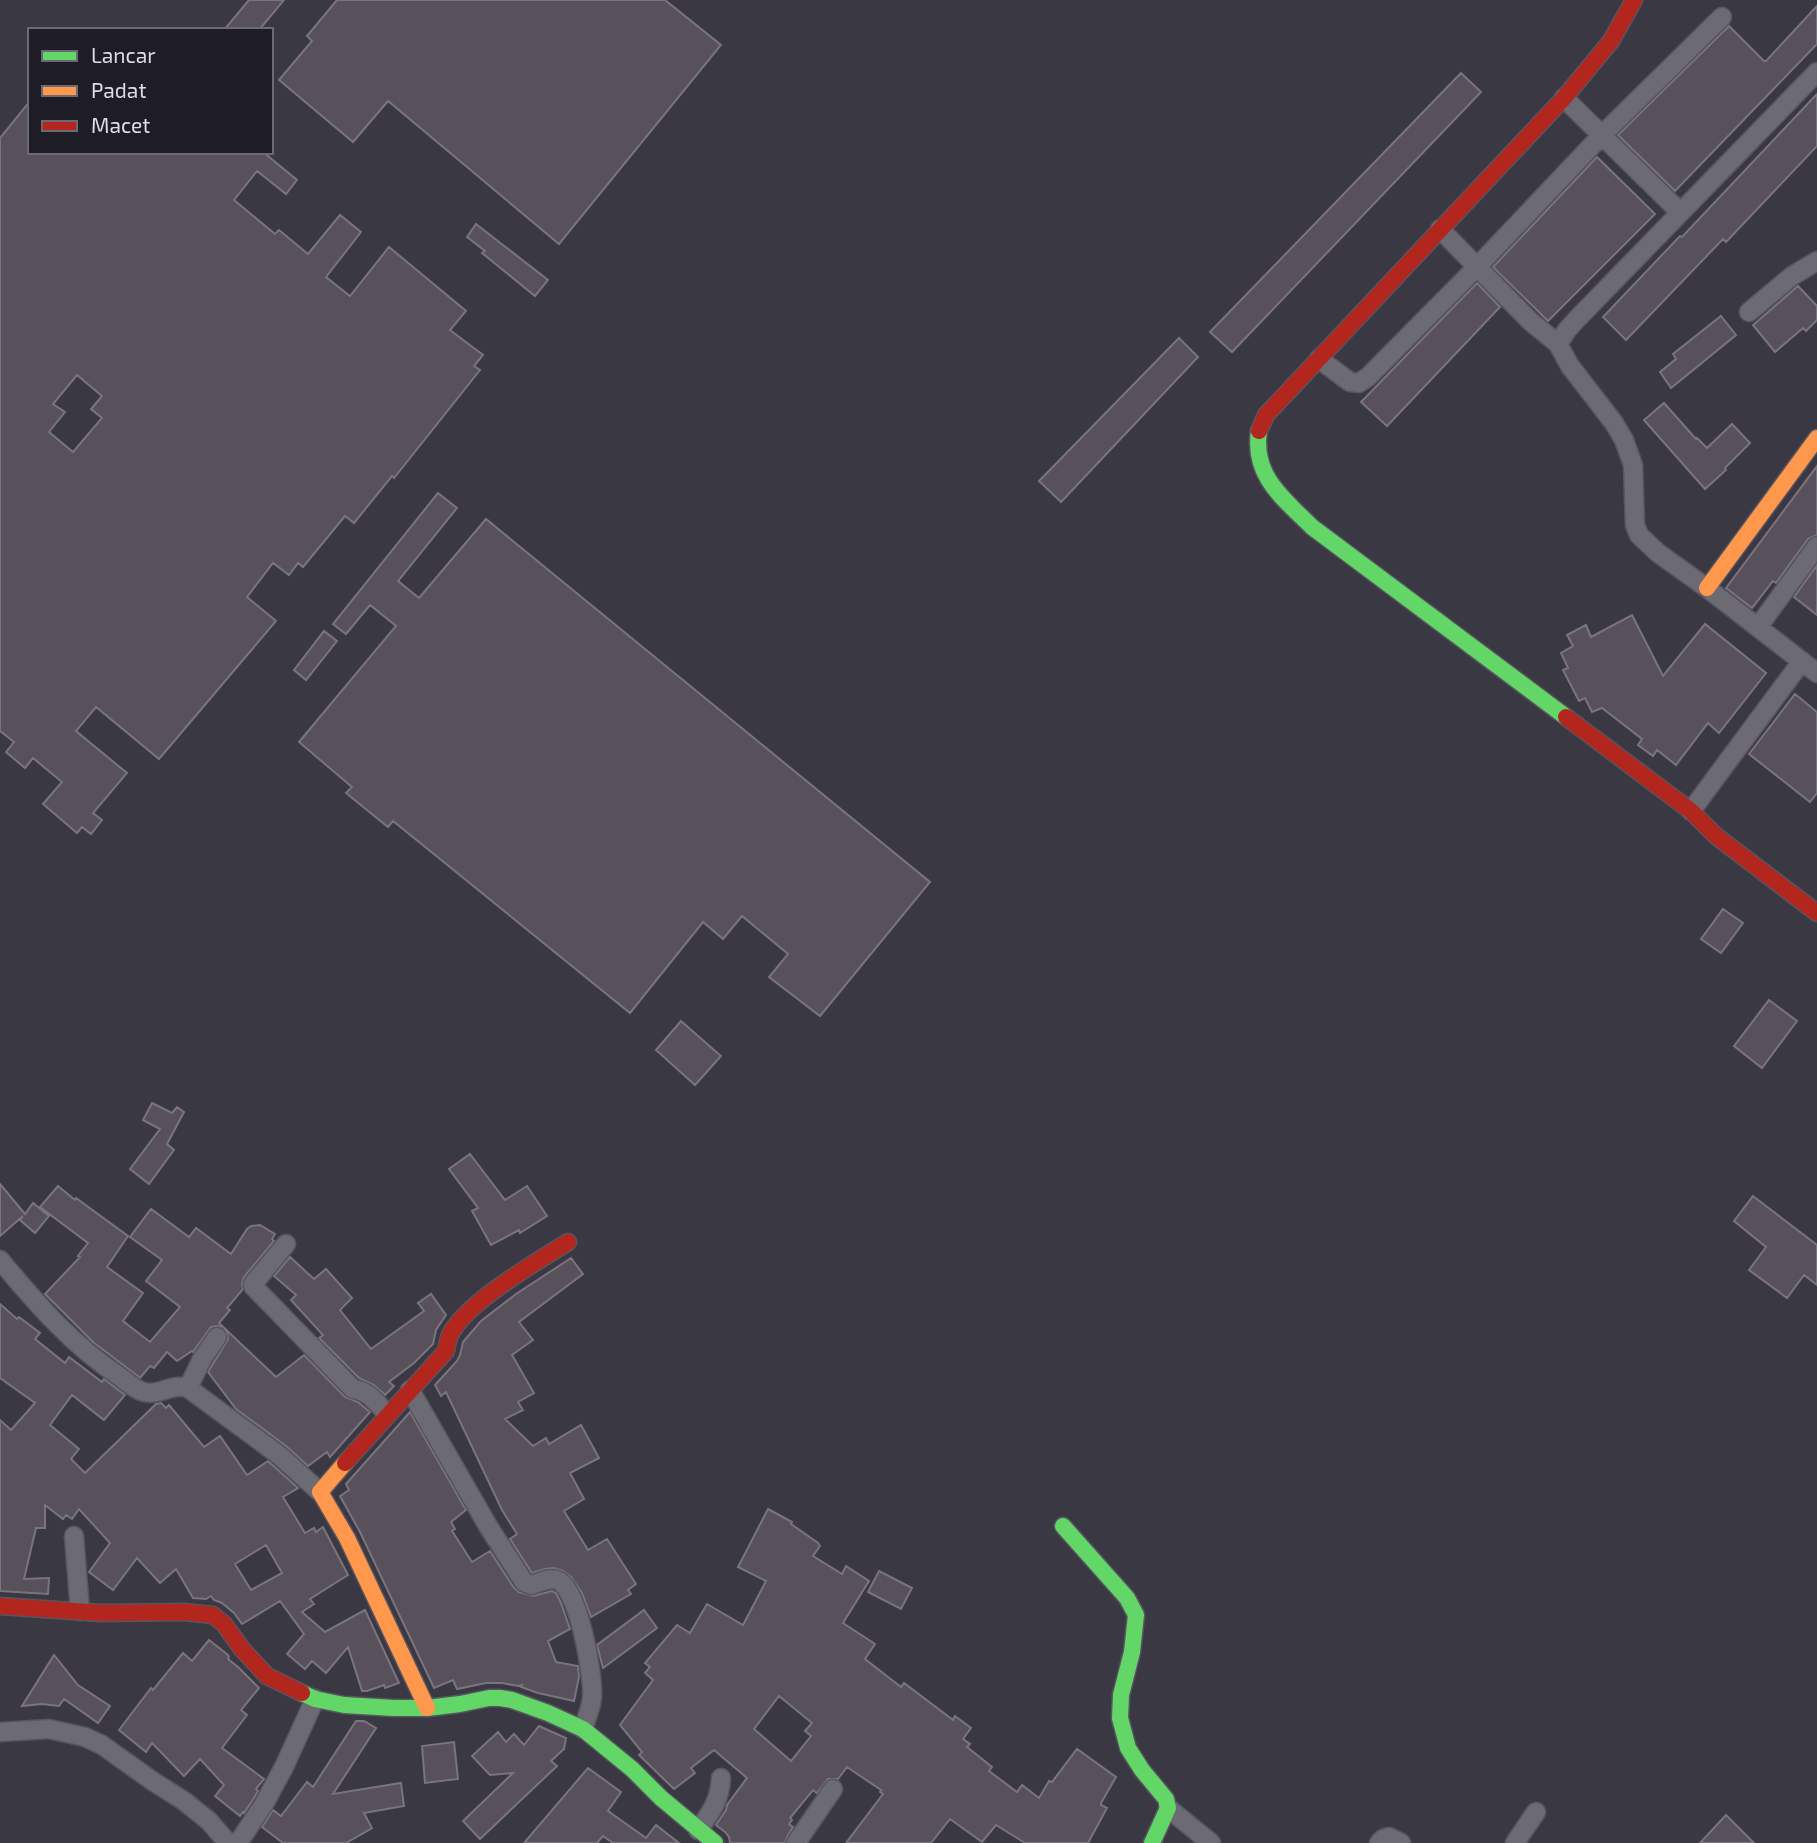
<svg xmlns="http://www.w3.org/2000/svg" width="1817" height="1843" font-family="'Exo 2',sans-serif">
<rect width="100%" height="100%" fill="#3a3843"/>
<!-- building -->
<path fill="#58505b" stroke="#79747d" stroke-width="2" fill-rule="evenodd" d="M 249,0 L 284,0 L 259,30 L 224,30 Z
M 337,0 L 665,0 L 721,45 L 559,244 L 388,101 L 353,142 L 279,80 L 312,41 L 307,36 Z
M 1817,6 L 1817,44 L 1675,191 L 1618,135 L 1729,26 L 1764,61 L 1766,61 Z
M 1461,73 L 1481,92 L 1232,352 L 1210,332 Z
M 1817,94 L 1817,146 L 1726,242 L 1723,239 L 1626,340 L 1603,317 L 1680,236 L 1682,237 Z
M 30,101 L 30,152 L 263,152 L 297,180 L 286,194 L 257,171 L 234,200 L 275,234 L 279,230 L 308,254 L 340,215 L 361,232 L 326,277 L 350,296 L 389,247 L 466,311 L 450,330 L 483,355 L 474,366 L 480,370 L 394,478 L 392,476 L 354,523 L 345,516 L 303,567 L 298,563 L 289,575 L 273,563 L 247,597 L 276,621 L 159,759 L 96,707 L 76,731 L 127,773 L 93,813 L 102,820 L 91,834 L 82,827 L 77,833 L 43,804 L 62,782 L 33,758 L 25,768 L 6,752 L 14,742 L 0,731 L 0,138 ZM 77,375 L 102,396 L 91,409 L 102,418 L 73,452 L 49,432 L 65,412 L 53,404 Z
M 1597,157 L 1655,214 L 1548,321 L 1493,267 Z
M 476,224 L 548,280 L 535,296 L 482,253 L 485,251 L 467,237 Z
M 1477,283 L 1500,307 L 1387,426 L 1361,402 Z
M 1798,286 L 1817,306 L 1817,320 L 1806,331 L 1803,328 L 1775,352 L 1753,325 Z
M 1721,316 L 1736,335 L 1671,388 L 1660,372 L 1676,359 L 1673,354 Z
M 1179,338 L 1198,357 L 1061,502 L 1039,481 Z
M 1664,403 L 1696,439 L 1697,438 L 1707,448 L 1732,424 L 1750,443 L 1725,468 L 1726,470 L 1705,489 L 1644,420 Z
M 1817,466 L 1817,535 L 1808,539 L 1776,583 L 1773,581 L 1752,608 L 1726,588 Z
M 438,493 L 457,508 L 398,581 L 419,598 L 486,519 L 930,882 L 820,1016 L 769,977 L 788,954 L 742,916 L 723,939 L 703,922 L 630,1013 L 393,821 L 388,827 L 346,793 L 352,787 L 299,742 L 396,626 L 370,605 L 346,634 L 333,624 Z
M 1817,565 L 1817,615 L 1794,597 Z
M 1632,615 L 1663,676 L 1705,624 L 1766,673 L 1719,733 L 1708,723 L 1676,765 L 1657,750 L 1653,756 L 1638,745 L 1642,739 L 1602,708 L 1592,712 L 1585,698 L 1579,701 L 1563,670 L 1568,668 L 1561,653 L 1573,646 L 1567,635 L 1586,625 L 1591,637 Z
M 324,631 L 337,641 L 306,680 L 294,670 Z
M 1795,694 L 1817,712 L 1817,793 L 1810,802 L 1749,754 Z
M 1723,909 L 1743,923 L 1721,953 L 1701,939 Z
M 1769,1000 L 1797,1021 L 1762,1068 L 1734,1046 Z
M 681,1021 L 721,1056 L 695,1085 L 656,1050 Z
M 152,1103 L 172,1113 L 177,1107 L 184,1112 L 167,1144 L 174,1150 L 149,1184 L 130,1169 L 160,1129 L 143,1120 Z
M 470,1154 L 505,1200 L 527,1186 L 547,1216 L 520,1233 L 519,1230 L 491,1245 L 472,1211 L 478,1208 L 449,1169 Z
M 0,1184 L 25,1214 L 33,1203 L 49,1216 L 35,1233 L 20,1220 L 23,1216 L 0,1236 Z
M 58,1186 L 75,1200 L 76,1198 L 128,1236 L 107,1267 L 143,1293 L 123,1321 L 150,1342 L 180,1307 L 146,1281 L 162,1260 L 130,1237 L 151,1209 L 189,1237 L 196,1228 L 231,1254 L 247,1229 L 251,1226 L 260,1225 L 275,1234 L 272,1239 L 274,1241 L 244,1277 L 242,1284 L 243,1289 L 227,1308 L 230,1310 L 219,1323 L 276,1377 L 304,1355 L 345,1397 L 358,1402 L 370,1412 L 330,1457 L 327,1452 L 308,1466 L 286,1446 L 236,1409 L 208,1372 L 228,1339 L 227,1333 L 223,1327 L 217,1326 L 211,1327 L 193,1352 L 192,1351 L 177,1361 L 167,1352 L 154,1368 L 150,1366 L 140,1378 L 139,1377 L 93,1342 L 45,1294 L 80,1257 L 78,1256 L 88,1243 L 40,1207 Z
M 1753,1196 L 1817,1245 L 1817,1285 L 1804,1275 L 1787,1298 L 1749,1270 L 1766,1247 L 1734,1221 Z
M 290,1257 L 314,1279 L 326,1269 L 352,1298 L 340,1310 L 371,1349 L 424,1311 L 418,1303 L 431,1294 L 446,1315 L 436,1330 L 433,1344 L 414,1363 L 389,1382 L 394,1386 L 385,1395 L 374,1385 L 359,1378 L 319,1338 L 323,1335 L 291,1300 L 296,1295 L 274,1276 Z
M 571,1258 L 583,1274 L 519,1322 L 533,1340 L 512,1355 L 534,1393 L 518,1402 L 523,1410 L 505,1419 L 533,1446 L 546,1438 L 549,1444 L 581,1425 L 599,1458 L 570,1473 L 584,1499 L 564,1511 L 588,1550 L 607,1539 L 636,1584 L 628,1590 L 631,1594 L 591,1617 L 582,1593 L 571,1577 L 563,1571 L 554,1568 L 545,1569 L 532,1573 L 510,1539 L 517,1534 L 502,1510 L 446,1392 L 441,1396 L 435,1385 L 457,1361 L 460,1355 L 463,1342 L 481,1321 L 516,1294 Z
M 0,1304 L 17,1319 L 19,1317 L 40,1333 L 35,1339 L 65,1363 L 69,1357 L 102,1382 L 104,1379 L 125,1395 L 104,1420 L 72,1395 L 50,1425 L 79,1449 L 71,1459 L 85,1473 L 156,1404 L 161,1403 L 166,1408 L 169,1405 L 204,1447 L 220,1436 L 247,1475 L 268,1461 L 298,1488 L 283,1497 L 305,1533 L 314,1528 L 316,1532 L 323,1527 L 348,1575 L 310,1599 L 314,1604 L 302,1612 L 325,1632 L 365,1610 L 399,1683 L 385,1688 L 384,1685 L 367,1691 L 362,1691 L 348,1647 L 326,1673 L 312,1661 L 305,1669 L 287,1654 L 304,1634 L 280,1601 L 242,1624 L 234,1613 L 222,1603 L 214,1600 L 211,1596 L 206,1599 L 193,1598 L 176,1569 L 160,1583 L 137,1558 L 113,1590 L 89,1572 L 110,1543 L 79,1509 L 72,1519 L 66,1515 L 63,1519 L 45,1505 L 45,1528 L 36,1528 L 24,1579 L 49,1578 L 48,1594 L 0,1591 L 0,1420 L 11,1430 L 35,1403 L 0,1378 ZM 266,1545 L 282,1573 L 251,1590 L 235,1564 Z
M 410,1412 L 466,1510 L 451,1522 L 455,1529 L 452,1531 L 472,1562 L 490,1551 L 514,1588 L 519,1592 L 533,1596 L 552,1591 L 556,1593 L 561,1603 L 570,1629 L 548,1641 L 556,1662 L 578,1666 L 579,1677 L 574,1701 L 538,1693 L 521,1687 L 522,1685 L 518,1686 L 502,1683 L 486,1683 L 457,1689 L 453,1680 L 434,1688 L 360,1532 L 340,1496 L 349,1490 L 346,1484 Z
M 768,1509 L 792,1522 L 791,1524 L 818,1543 L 820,1546 L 813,1556 L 842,1574 L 846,1566 L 869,1581 L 843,1623 L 875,1644 L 865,1659 L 901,1687 L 904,1683 L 953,1720 L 955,1716 L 971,1728 L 963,1739 L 970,1744 L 967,1747 L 992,1767 L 989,1771 L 1017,1792 L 1022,1785 L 1039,1798 L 1049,1781 L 1052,1782 L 1077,1749 L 1116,1777 L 1101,1803 L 1101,1805 L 1107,1808 L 1088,1843 L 1025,1843 L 996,1825 L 982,1842 L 950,1819 L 931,1843 L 846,1843 L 883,1794 L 880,1792 L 881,1790 L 847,1767 L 838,1779 L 828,1779 L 817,1793 L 813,1790 L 790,1818 L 792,1820 L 789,1824 L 793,1827 L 787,1837 L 785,1843 L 730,1843 L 729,1837 L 725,1832 L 716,1825 L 726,1810 L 727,1805 L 747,1778 L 714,1750 L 691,1768 L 695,1773 L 674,1789 L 639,1755 L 642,1752 L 620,1725 L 653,1680 L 645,1673 L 650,1667 L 645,1663 L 677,1625 L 690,1633 L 707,1604 L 743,1625 L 766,1581 L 738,1567 ZM 779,1696 L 812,1723 L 805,1731 L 811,1736 L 791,1761 L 754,1729 Z
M 879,1571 L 912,1588 L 901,1609 L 868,1592 Z
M 644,1610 L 657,1628 L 603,1668 L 597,1645 Z
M 209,1640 L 228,1655 L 229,1657 L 228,1659 L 238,1667 L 259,1688 L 241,1710 L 247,1715 L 222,1748 L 264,1779 L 256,1789 L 258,1791 L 254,1798 L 244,1813 L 243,1812 L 240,1816 L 215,1796 L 224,1785 L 200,1759 L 184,1776 L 152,1743 L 146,1752 L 119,1730 L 151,1688 L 153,1690 L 183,1653 L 192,1661 Z
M 54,1655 L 78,1685 L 110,1706 L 98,1723 L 64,1699 L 59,1706 L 42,1704 L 22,1706 Z
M 356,1721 L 364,1721 L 376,1728 L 333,1794 L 401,1783 L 404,1806 L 364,1813 L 372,1828 L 346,1843 L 283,1843 L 262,1827 L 273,1810 L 281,1816 L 307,1782 L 313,1787 Z
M 539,1726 L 566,1738 L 564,1749 L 551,1761 L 557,1766 L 480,1839 L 463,1821 L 513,1773 L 490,1775 L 472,1756 L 498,1732 L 506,1742 L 514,1734 L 524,1745 Z
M 454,1742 L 458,1779 L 425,1783 L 422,1746 Z
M 588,1768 L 621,1792 L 608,1811 L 646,1838 L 656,1825 L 679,1843 L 613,1843 L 603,1836 L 597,1843 L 524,1843 Z
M 1726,1815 L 1754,1843 L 1700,1843 Z"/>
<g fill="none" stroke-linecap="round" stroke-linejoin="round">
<!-- street casing -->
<g stroke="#57555f" stroke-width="21">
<path id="street" d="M 1817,72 L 1578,318 L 1567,330 L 1558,344 L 1570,366 L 1614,423 L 1624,440 L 1633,465 L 1635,525 L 1639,535 L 1658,553 L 1707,588 L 1817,673
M 1564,98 L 1680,212
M 1440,229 L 1530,321 L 1558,344
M 1749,312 L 1792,276 L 1817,261
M 1319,359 L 1350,382 L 1359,383 L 1368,377 L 1476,268 L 1601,136 L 1722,17
M 1758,627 L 1817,546
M 1691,811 L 1802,661
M 286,1244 L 253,1284 L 253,1286 L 353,1389 C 368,1390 377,1403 387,1414
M 0,1260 C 36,1303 72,1345 119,1376 C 126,1381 133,1388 141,1391 C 158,1398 172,1382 188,1388 L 279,1455 L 320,1492
M 188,1388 L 202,1359 L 217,1337
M 410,1390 L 488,1526 L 524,1582 L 531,1585 C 539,1583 549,1577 557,1580 C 578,1585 594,1677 592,1698 C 591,1709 586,1719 583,1729
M 74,1536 L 80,1611
M 0,1732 L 49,1729 L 85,1737 L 102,1745 L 154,1782 L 184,1801 L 209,1821 L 228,1843
M 1168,1808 L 1211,1843
M 698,1830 C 711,1813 720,1800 721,1778
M 238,1843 L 264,1804 L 284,1767 L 315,1699
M 796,1843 L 833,1789
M 1379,1843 L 1383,1839 L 1389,1837 L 1401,1843
M 1515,1843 L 1536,1812"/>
</g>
<!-- fast casing -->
<g stroke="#57555f" stroke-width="19">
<path id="fast" d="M 1259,431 C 1252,476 1284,499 1312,527 L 1566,717
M 1063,1526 L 1127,1598 L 1136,1615 L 1132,1652 L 1121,1695 L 1120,1718 L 1128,1748 L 1142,1770 L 1166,1799 L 1168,1808 L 1152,1843
M 302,1693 L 315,1699 L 344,1705 L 394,1708 L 427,1708 L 460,1704 L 489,1698 L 500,1698 L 512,1700 L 548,1713 L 583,1729 L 632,1769 L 661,1798 L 715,1843"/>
</g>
<!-- slow casing -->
<g stroke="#57555f" stroke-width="19">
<path id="slow" d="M 1707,588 L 1817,438
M 345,1463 L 320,1492 L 347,1538 L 427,1708"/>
</g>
<!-- jam casing -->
<g stroke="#57555f" stroke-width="19">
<path id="jam" d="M 1259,431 L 1266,415 L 1564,98 L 1611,41 L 1634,0
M 1566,717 L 1691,811 L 1716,836 L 1817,913
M 345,1463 L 446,1351 C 447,1346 448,1340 450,1335 C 466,1302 537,1262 568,1242
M 0,1606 L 101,1613 L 184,1612 L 213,1615 L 224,1624 L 242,1649 L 267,1676 L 302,1693"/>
</g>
<!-- street -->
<use href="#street" stroke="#6c6a73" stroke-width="18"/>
<!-- fast -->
<use href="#fast" stroke="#63d668" stroke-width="16"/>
<!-- slow -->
<use href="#slow" stroke="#ff974d" stroke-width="16"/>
<!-- jam -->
<use href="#jam" stroke="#b3261e" stroke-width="16"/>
</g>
<!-- legend -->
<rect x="28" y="28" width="245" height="126" fill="#1e1d26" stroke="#6a6974" stroke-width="2"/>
<rect x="42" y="51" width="35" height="10" fill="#63d668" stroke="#6a6974" stroke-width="2"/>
<text x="91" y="63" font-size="21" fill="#dddbe8">Lancar</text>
<rect x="42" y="86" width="35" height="10" fill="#ff974d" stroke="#6a6974" stroke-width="2"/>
<text x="91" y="98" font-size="21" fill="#dddbe8">Padat</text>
<rect x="42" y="121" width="35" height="10" fill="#b3261e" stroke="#6a6974" stroke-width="2"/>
<text x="91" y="133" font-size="21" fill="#dddbe8">Macet</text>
</svg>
